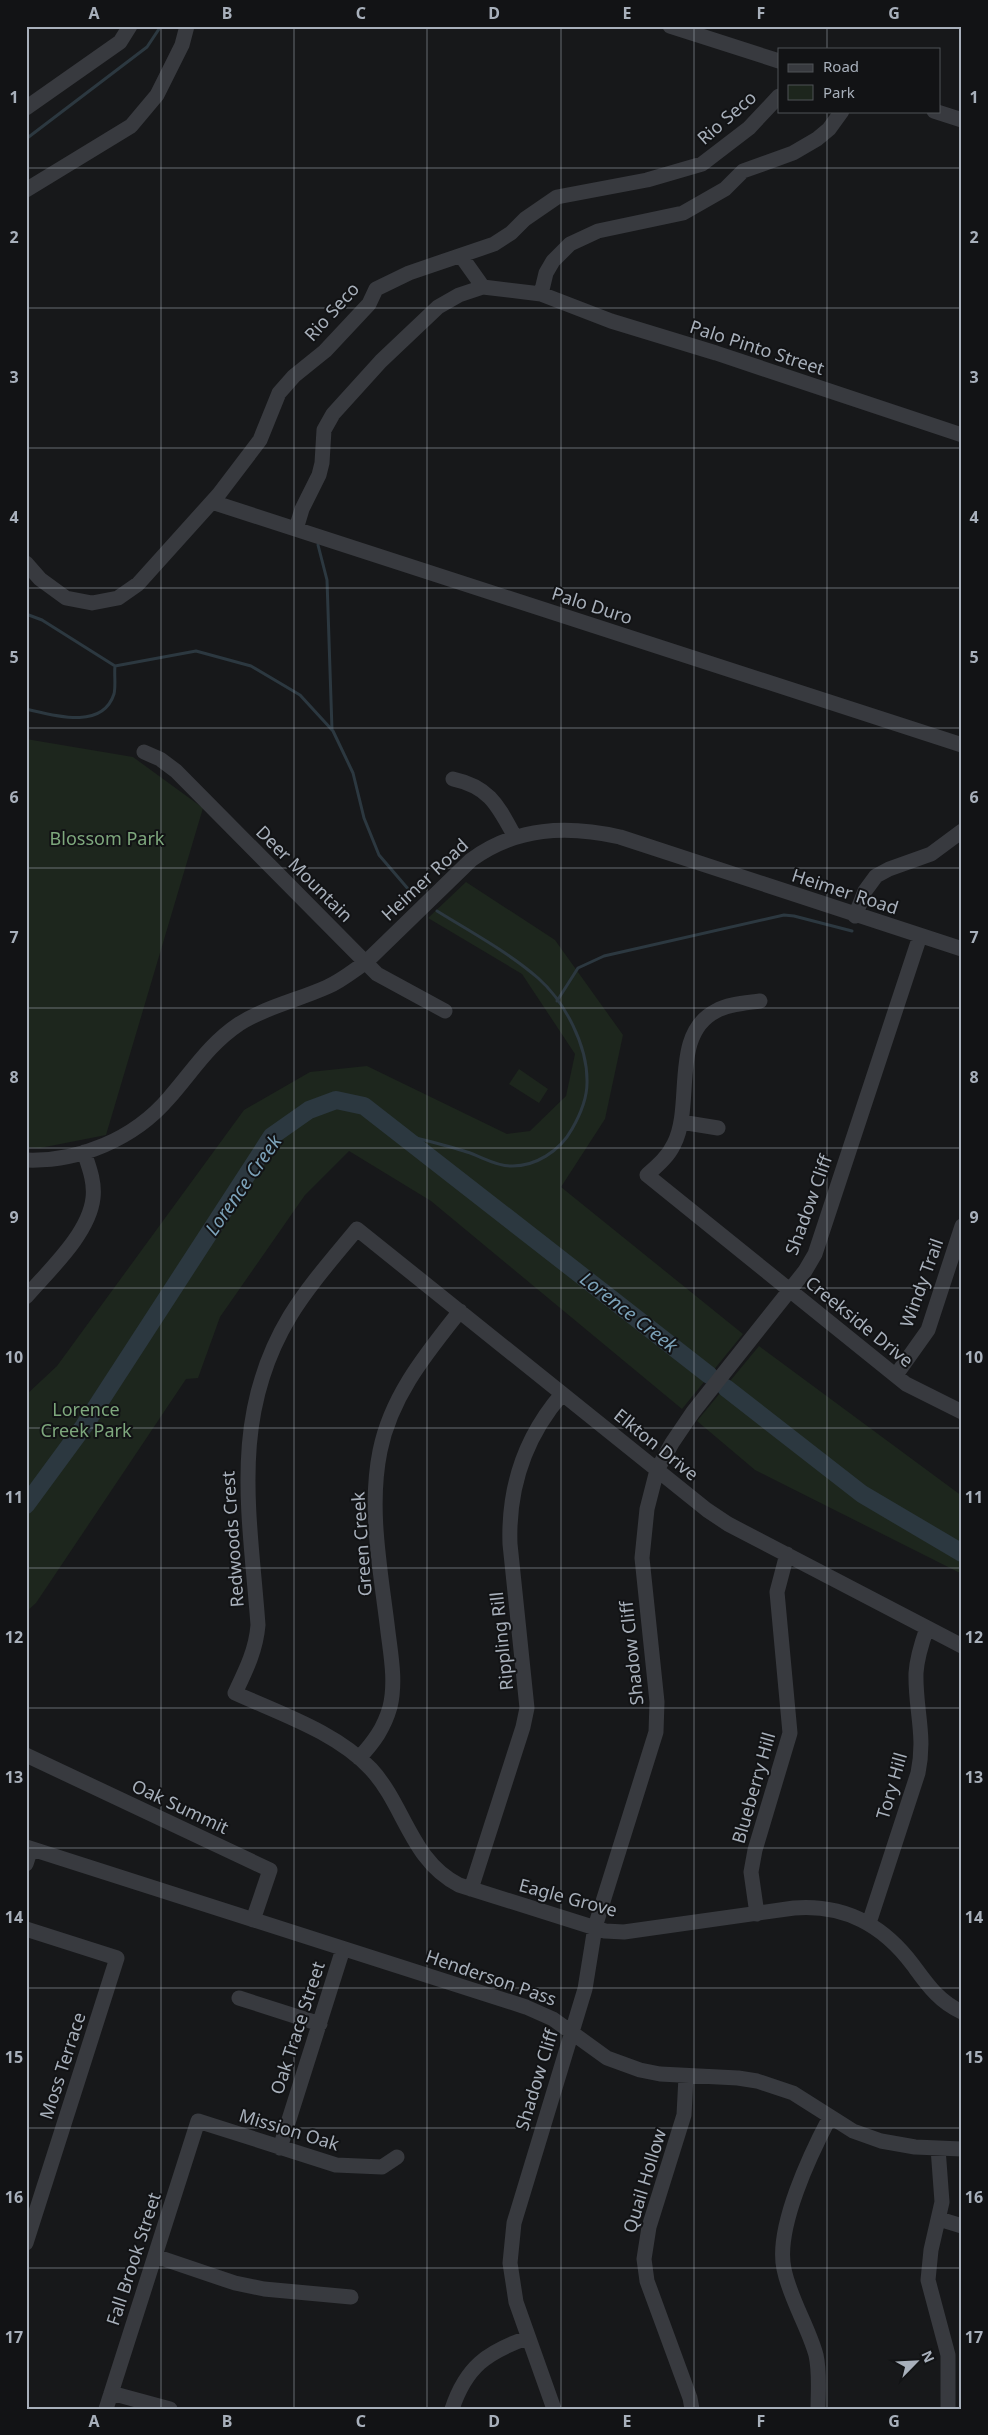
<svg xmlns="http://www.w3.org/2000/svg" width="988" height="2435" font-family="'Noto Sans',sans-serif">
<rect width="100%" height="100%" fill="#17181a"/>
<!-- green -->
<path fill="#1d261d" d="M 26,739 L 133,757 L 203,808 L 106,1135 L 40,1148 L 26,1147 Z
M 466,882 L 555,940 L 623,1035 L 605,1119 L 561,1187 L 743,1334 L 682,1409 L 431,1201 L 349,1151 L 305,1195 L 220,1317 L 198,1378 L 186,1379 L 36,1603 L 26,1612 L 26,1395 L 57,1366 L 244,1110 L 310,1072 L 367,1066 L 507,1134 L 530,1131 L 566,1096 L 575,1054 L 522,974 L 428,918 Z
M 519,1069 L 548,1089 L 539,1103 L 509,1084 Z
M 759,1346 L 962,1496 L 962,1574 L 755,1470 L 697,1421 Z"/>
<g fill="none" stroke-linecap="round" stroke-linejoin="round">
<!-- stream -->
<path stroke="#2c3840" stroke-width="3" d="M 26,139 L 147,47 L 161,26
M 318,545 L 327,580 L 332,730
M 26,614 L 42,620 L 115,666 L 196,651 L 251,666 L 300,695 L 333,731 L 353,773 L 364,818 L 379,855 L 415,897
M 26,709 C 52,715 102,731 114,694 C 116,686 114,674 115,666
M 557,1001 L 578,968 L 604,956 L 784,915 L 794,916 L 852,931
M 401,1134 C 423,1140 445,1145 467,1152 C 480,1156 496,1166 510,1166 C 535,1167 560,1151 572,1129 C 580,1115 587,1099 587,1083 C 588,1046 565,1002 538,978 C 508,952 471,932 437,911"/>
<!-- river -->
<path stroke="#2c3840" stroke-width="18" d="M 726,1388 L 862,1494 L 962,1553
M 26,1505 L 84,1426 L 272,1136 L 309,1110 L 336,1100 L 364,1106 L 709,1375"/>
<!-- minor -->
<path stroke="#383a3f" stroke-width="15" d="M 670,26 L 779,61
M 26,108 L 120,42 L 130,26
M 934,111 L 962,120
M 26,190 L 131,126 L 157,95 L 182,45 L 187,26
M 461,256 L 483,287
M 541,294 L 546,273 L 553,261 L 570,244 L 598,231 L 683,213 L 725,189 L 743,171 L 793,153 L 817,139 L 829,129 L 842,111
M 212,502 L 962,745
M 296,529 L 302,509 L 319,475 L 322,463 L 324,430 L 333,414 L 381,361 L 438,307 L 459,295 L 483,287 L 541,294 L 611,321 L 716,353 L 962,435
M 26,563 L 40,579 L 66,598 L 92,603 L 118,598 L 138,584 L 219,494 L 260,440 L 279,393 L 294,376 L 325,351 L 369,304 L 376,289 L 409,273 L 494,244 L 511,233 L 525,219 L 557,197 L 647,180 L 702,164 L 749,128 L 779,96
M 144,752 L 160,759 L 176,771 L 377,974 L 445,1011
M 453,779 C 490,787 498,806 515,837
M 855,916 L 865,891 L 876,876 L 889,869 L 931,854 L 962,831
M 760,1001 C 746,1003 728,1004 716,1011 C 670,1034 694,1105 674,1144 C 668,1157 657,1166 647,1175 L 906,1384 L 962,1412
M 681,1122 L 718,1128
M 26,1160 C 79,1162 134,1139 169,1098 C 192,1072 209,1044 239,1024 C 266,1007 298,1000 327,987 C 341,981 353,971 366,962 L 471,860 C 516,827 567,825 620,837 L 962,949
M 26,1297 C 49,1270 89,1234 93,1198 C 95,1182 89,1167 84,1152
M 896,1375 L 928,1330 L 962,1226
M 962,1646 L 728,1524 L 707,1510 L 357,1229 C 334,1257 309,1285 290,1316 C 229,1417 250,1515 258,1625 C 256,1650 246,1670 235,1693 C 281,1714 336,1732 371,1769 C 405,1806 411,1861 459,1885 L 605,1931 L 624,1932 L 794,1908 C 845,1904 883,1925 913,1965 C 927,1984 939,2002 962,2012
M 26,1755 L 270,1870 L 253,1920
M 359,1758 C 374,1742 384,1728 390,1707 C 396,1682 391,1656 388,1632 C 381,1572 368,1510 380,1451 C 391,1396 426,1354 460,1311
M 26,1847 L 526,2007 L 553,2019 L 607,2058 L 640,2070 L 660,2074 L 738,2078 L 757,2081 L 793,2093 L 853,2131 L 881,2141 L 915,2147 L 962,2149
M 26,1864 L 31,1849
M 471,1889 L 523,1727 L 527,1708 L 510,1544 C 508,1487 525,1437 562,1394
M 757,1914 L 751,1872 L 755,1850 L 790,1733 L 777,1592 L 787,1554
M 869,1923 L 918,1773 C 926,1735 915,1709 916,1673 C 917,1657 922,1642 927,1628
M 26,1929 L 117,1958 L 26,2243
M 239,1998 L 320,2024
M 686,2077 L 684,2115 L 649,2227 L 644,2259 L 647,2281 L 690,2398 L 692,2409
M 280,2148 L 343,1949
M 938,2148 L 942,2202 L 931,2250 L 928,2280 L 948,2355 L 948,2409
M 939,2219 L 962,2226
M 155,2256 L 235,2283 L 264,2289 L 351,2297
M 111,2393 L 170,2409
M 106,2409 L 198,2121 L 336,2165 L 382,2167 L 397,2157
M 452,2409 C 466,2367 487,2352 527,2338
M 554,2409 L 516,2302 L 510,2263 L 514,2223 L 585,1989 L 595,1927 L 656,1732 L 657,1702 L 642,1558 L 647,1509 L 657,1470 L 672,1443 L 693,1412 L 805,1271 L 815,1254 L 920,936
M 818,2409 C 818,2391 820,2373 816,2355 C 808,2326 790,2299 784,2269 C 775,2228 811,2153 830,2117"/>
</g>
<!-- grid -->
<path fill="none" stroke="#a8b0bb" stroke-width="1" stroke-opacity="0.55" d="M 161,26 L 161,2409M 294,26 L 294,2409M 427,26 L 427,2409M 561,26 L 561,2409M 694,26 L 694,2409M 827,26 L 827,49M 827,111 L 827,2409M 26,168 L 962,168M 26,308 L 962,308M 26,448 L 962,448M 26,588 L 962,588M 26,728 L 962,728M 26,868 L 962,868M 26,1008 L 962,1008M 26,1148 L 962,1148M 26,1288 L 962,1288M 26,1428 L 962,1428M 26,1568 L 962,1568M 26,1708 L 962,1708M 26,1848 L 962,1848M 26,1988 L 962,1988M 26,2128 L 962,2128M 26,2268 L 962,2268"/>
<g text-anchor="middle" stroke-width="4" stroke-linejoin="round" paint-order="stroke">
<!-- street labels -->
<g font-size="18" fill="#a8b0bb" stroke="#121315">
<text transform="translate(727 118) rotate(-41)" y="6">Rio Seco</text>
<text transform="translate(332 312) rotate(-48)" y="6">Rio Seco</text>
<text transform="translate(757 348) rotate(18)" y="6">Palo Pinto Street</text>
<text transform="translate(592 606) rotate(18)" y="6">Palo Duro</text>
<text transform="translate(304 874) rotate(45)" y="6">Deer Mountain</text>
<text transform="translate(425 880) rotate(-43)" y="6">Heimer Road</text>
<text transform="translate(845 892) rotate(18)" y="6">Heimer Road</text>
<text transform="translate(809 1205) rotate(-70)" y="6">Shadow Cliff</text>
<text transform="translate(922 1283) rotate(-70)" y="6">Windy Trail</text>
<text transform="translate(859 1322) rotate(39)" y="6">Creekside Drive</text>
<text transform="translate(656 1445) rotate(39)" y="6">Elkton Drive</text>
<text transform="translate(233 1539) rotate(-94)" y="6">Redwoods Crest</text>
<text transform="translate(362 1544) rotate(-94)" y="6">Green Creek</text>
<text transform="translate(502 1641) rotate(-96)" y="6">Rippling Rill</text>
<text transform="translate(632 1653) rotate(-96)" y="6">Shadow Cliff</text>
<text transform="translate(892 1786) rotate(-74)" y="6">Tory Hill</text>
<text transform="translate(754 1788) rotate(-74)" y="6">Blueberry Hill</text>
<text transform="translate(180 1807) rotate(25)" y="6">Oak Summit</text>
<text transform="translate(568 1898) rotate(15)" y="6">Eagle Grove</text>
<text transform="translate(491 1978) rotate(19)" y="6">Henderson Pass</text>
<text transform="translate(298 2028) rotate(-72)" y="6">Oak Trace Street</text>
<text transform="translate(63 2066) rotate(-72)" y="6">Moss Terrace</text>
<text transform="translate(537 2080) rotate(-73)" y="6">Shadow Cliff</text>
<text transform="translate(289 2130) rotate(17)" y="6">Mission Oak</text>
<text transform="translate(645 2181) rotate(-73)" y="6">Quail Hollow</text>
<text transform="translate(134 2259) rotate(-72)" y="6">Fall Brook Street</text>
</g>
<!-- park labels -->
<g font-size="18" fill="#7ea87d" stroke="#121315">
<text x="107" y="845">Blossom Park</text>
<text x="86" y="1416">Lorence<tspan x="86" dy="21">Creek Park</tspan></text>
</g>
<!-- water labels -->
<g font-size="19" font-style="italic" fill="#7ca2b9" stroke="#121315">
<text transform="translate(243 1185) rotate(-55)" y="7">Lorence Creek</text>
<text transform="translate(629 1312) rotate(38)" y="7">Lorence Creek</text>
</g>
</g>
<!-- border -->
<rect width="988" height="2435" fill="none" stroke="#121315" stroke-width="55"/>
<!-- legend -->
<rect x="778" y="48" width="162" height="65" fill="#121315" stroke="#4e5257"/>
<rect x="788" y="64" width="25" height="8" fill="#383a3f" stroke="#4e5257"/>
<text x="823" y="72" font-size="15" fill="#a8b0bb">Road</text>
<rect x="788" y="85" width="25" height="15" fill="#1d261d" stroke="#4e5257"/>
<text x="823" y="98" font-size="15" fill="#a8b0bb">Park</text>
<!-- north arrow -->
<g transform="translate(916 2362) rotate(66)" stroke="#121315" stroke-width="4" paint-order="stroke">
<path d="M0-4L9 19L0 12L-9 19Z" fill="#a8b0bb"/>
<text y="-8" font-size="14" font-weight="bold" text-anchor="middle" fill="#a8b0bb">N</text>
</g>
<rect x="28" y="28" width="932" height="2380" fill="none" stroke="#a8b0bb" stroke-width="2"/>
<g font-size="16" text-anchor="middle" font-weight="bold" fill="#a8b0bb">
<text x="94" y="19">A</text>
<text x="227" y="19">B</text>
<text x="361" y="19">C</text>
<text x="494" y="19">D</text>
<text x="627" y="19">E</text>
<text x="761" y="19">F</text>
<text x="894" y="19">G</text>
<text x="14" y="103">1</text>
<text x="974" y="103">1</text>
<text x="14" y="243">2</text>
<text x="974" y="243">2</text>
<text x="14" y="383">3</text>
<text x="974" y="383">3</text>
<text x="14" y="523">4</text>
<text x="974" y="523">4</text>
<text x="14" y="663">5</text>
<text x="974" y="663">5</text>
<text x="14" y="803">6</text>
<text x="974" y="803">6</text>
<text x="14" y="943">7</text>
<text x="974" y="943">7</text>
<text x="14" y="1083">8</text>
<text x="974" y="1083">8</text>
<text x="14" y="1223">9</text>
<text x="974" y="1223">9</text>
<text x="14" y="1363">10</text>
<text x="974" y="1363">10</text>
<text x="14" y="1503">11</text>
<text x="974" y="1503">11</text>
<text x="14" y="1643">12</text>
<text x="974" y="1643">12</text>
<text x="14" y="1783">13</text>
<text x="974" y="1783">13</text>
<text x="14" y="1923">14</text>
<text x="974" y="1923">14</text>
<text x="14" y="2063">15</text>
<text x="974" y="2063">15</text>
<text x="14" y="2203">16</text>
<text x="974" y="2203">16</text>
<text x="14" y="2343">17</text>
<text x="974" y="2343">17</text>
<text x="94" y="2427">A</text>
<text x="227" y="2427">B</text>
<text x="361" y="2427">C</text>
<text x="494" y="2427">D</text>
<text x="627" y="2427">E</text>
<text x="761" y="2427">F</text>
<text x="894" y="2427">G</text>
</g>
</svg>
